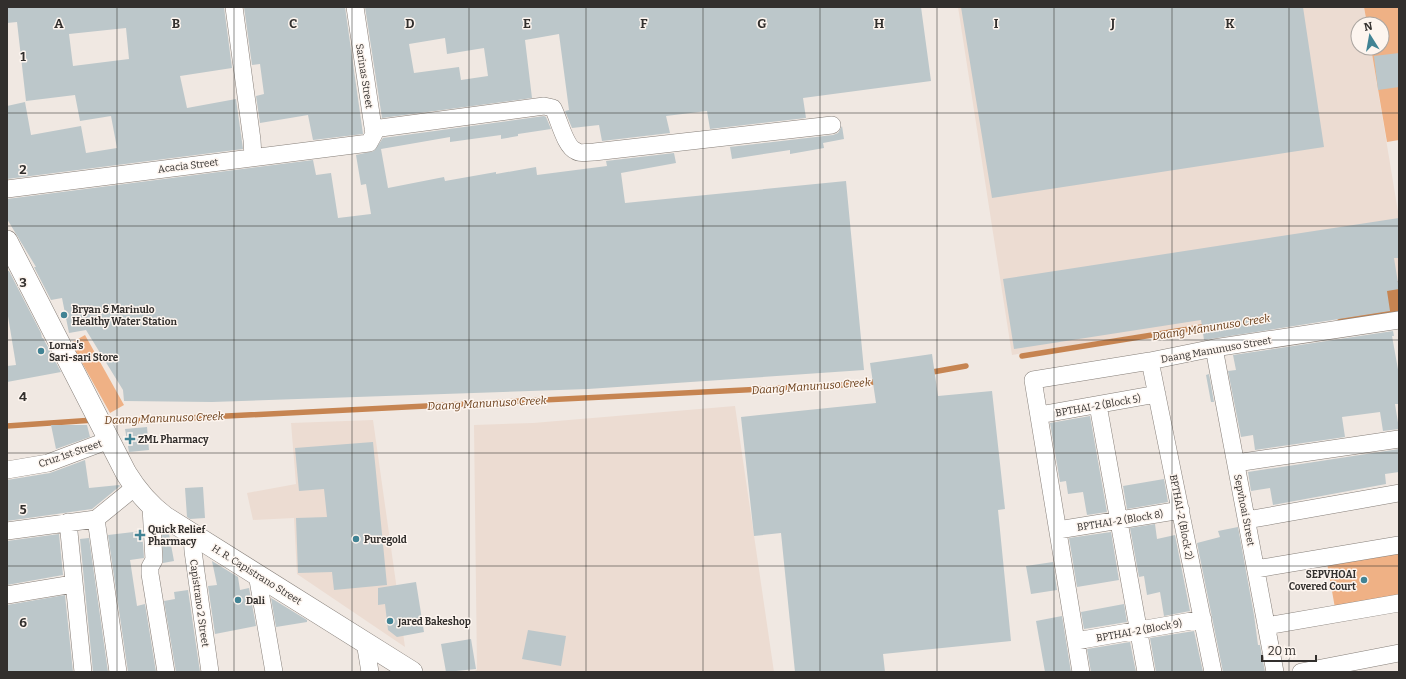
<svg xmlns="http://www.w3.org/2000/svg" width="1406" height="679" font-family="Bitter,serif">
<rect width="100%" height="100%" fill="#f0e8e2"/>
<!-- built -->
<path fill="#ecdcd2" d="M 958,7 L 1364,7 L 1367,24 L 1358,24 L 1358,48 L 1371,48 L 1399,218 L 1399,293 L 1012,355 Z
M 735,406 L 774,672 L 472,672 L 477,670 L 474,425 L 533,423 Z
M 373,420 L 405,647 L 297,574 L 294,518 L 253,520 L 247,493 L 296,484 L 291,423 Z"/>
<!-- green -->
<path fill="#efb185" d="M 1364,7 L 1399,7 L 1399,140 L 1387,142 L 1371,48 L 1382,48 L 1382,24 L 1367,24 Z
M 85,335 L 124,405 L 110,413 L 71,343 Z
M 1399,551 L 1399,597 L 1335,608 L 1327,563 Z"/>
<g fill="none" stroke-linecap="round" stroke-linejoin="round">
<!-- stream -->
<path stroke="#c68451" stroke-width="5.5" d="M 1022,356 L 1208,326
M 927,373 L 966,366
M 105,420 L 129,421 L 861,384 L 879,381
M 7,426 L 94,420"/>
<!-- river -->
<path stroke="#c68451" stroke-width="32" d="M 1344,305 L 1399,297"/>
</g>
<!-- building -->
<path fill="#bcc7ca" fill-rule="evenodd" d="M 7,7 L 224,7 L 232,68 L 180,76 L 187,108 L 236,99 L 243,149 L 7,179 L 7,106 L 25,102 L 31,135 L 81,126 L 86,153 L 117,148 L 111,116 L 80,121 L 75,95 L 26,101 L 17,22 L 7,23 ZM 126,28 L 129,59 L 73,66 L 69,34 Z
M 244,7 L 345,7 L 363,134 L 313,140 L 308,115 L 260,123 L 256,96 L 264,94 L 260,64 L 252,65 Z
M 365,7 L 921,7 L 931,81 L 803,98 L 806,118 L 710,129 L 707,111 L 666,116 L 670,133 L 602,141 L 599,125 L 572,128 L 565,111 L 569,110 L 559,34 L 525,40 L 532,98 L 382,118 ZM 445,38 L 447,54 L 484,48 L 488,76 L 461,80 L 459,67 L 414,73 L 409,44 Z
M 961,7 L 1303,7 L 1324,147 L 992,198 Z
M 1399,53 L 1399,87 L 1378,90 L 1374,56 Z
M 544,116 L 546,117 L 551,129 L 518,134 L 518,136 L 501,139 L 501,135 L 450,142 L 450,137 L 381,149 L 388,188 L 444,177 L 445,181 L 496,172 L 496,174 L 536,167 L 537,175 L 607,166 L 606,161 L 674,153 L 676,163 L 621,173 L 625,203 L 846,181 L 864,370 L 588,389 L 212,402 L 124,401 L 123,390 L 86,330 L 69,333 L 62,298 L 51,300 L 34,267 L 36,267 L 7,219 L 7,199 L 313,160 L 316,175 L 331,173 L 338,218 L 371,214 L 366,184 L 361,185 L 356,155 L 374,151 L 383,138 Z
M 842,126 L 844,139 L 823,143 L 824,148 L 790,154 L 790,150 L 732,159 L 730,147 L 833,135 L 838,133 Z
M 1399,218 L 1399,258 L 1394,258 L 1399,289 L 1387,291 L 1390,311 L 1204,340 L 1201,320 L 1014,349 L 1003,279 Z
M 7,271 L 9,271 L 41,333 L 42,338 L 43,338 L 61,372 L 7,382 L 7,366 L 16,365 L 7,310 Z
M 1393,331 L 1394,336 L 1392,336 L 1399,375 L 1399,404 L 1395,404 L 1399,429 L 1383,431 L 1380,412 L 1342,417 L 1345,437 L 1255,450 L 1253,435 L 1241,437 L 1228,371 L 1236,370 L 1233,355 Z
M 932,354 L 938,396 L 992,391 L 1005,509 L 998,510 L 1011,641 L 883,654 L 885,672 L 795,672 L 781,533 L 754,536 L 741,417 L 876,403 L 870,363 Z
M 1209,374 L 1214,402 L 1211,402 L 1206,375 Z
M 1090,416 L 1107,512 L 1087,515 L 1083,492 L 1068,494 L 1066,481 L 1060,482 L 1050,423 Z
M 51,425 L 87,425 L 90,437 L 56,449 Z
M 147,427 L 149,450 L 129,452 L 125,429 Z
M 373,442 L 387,585 L 334,590 L 332,572 L 298,573 L 296,518 L 327,517 L 324,489 L 299,491 L 295,448 Z
M 1399,449 L 1399,472 L 1385,474 L 1386,484 L 1273,505 L 1270,488 L 1251,491 L 1248,472 Z
M 85,460 L 89,488 L 119,485 L 120,486 L 92,509 L 7,521 L 7,480 L 50,473 Z
M 1164,479 L 1168,502 L 1127,509 L 1123,486 Z
M 203,487 L 205,518 L 190,519 L 187,517 L 185,488 Z
M 1155,524 L 1157,539 L 1175,535 L 1190,611 L 1164,616 L 1160,592 L 1147,595 L 1144,576 L 1139,577 L 1130,528 Z
M 1238,527 L 1254,615 L 1258,645 L 1260,645 L 1265,672 L 1223,672 L 1197,543 L 1220,537 L 1218,531 Z
M 142,531 L 144,558 L 130,560 L 137,606 L 145,604 L 156,672 L 128,672 L 108,535 Z
M 167,532 L 169,534 L 174,561 L 163,563 L 162,533 Z
M 1111,532 L 1119,580 L 1077,587 L 1069,538 Z
M 59,534 L 63,575 L 7,585 L 7,541 Z
M 89,538 L 108,672 L 93,672 L 80,539 Z
M 212,561 L 238,577 L 240,590 L 249,588 L 256,626 L 215,634 L 208,586 L 217,585 Z
M 1053,562 L 1057,590 L 1031,594 L 1026,566 Z
M 416,582 L 424,632 L 397,637 L 388,630 L 385,604 L 378,605 L 378,588 Z
M 188,590 L 200,672 L 176,672 L 164,601 L 175,599 L 174,592 Z
M 65,595 L 73,672 L 7,672 L 7,605 Z
M 271,598 L 307,620 L 307,622 L 276,627 Z
M 1124,604 L 1127,622 L 1084,629 L 1081,612 Z
M 1062,616 L 1071,672 L 1045,672 L 1036,621 Z
M 528,630 L 566,636 L 561,666 L 522,659 Z
M 1194,631 L 1203,672 L 1156,672 L 1150,638 Z
M 471,639 L 476,669 L 446,672 L 441,644 Z
M 1130,642 L 1136,672 L 1091,672 L 1087,649 Z"/>
<g fill="none" stroke-linecap="round" stroke-linejoin="round">
<!-- minor casing -->
<g stroke="#867f79" stroke-width="18">
<path id="minor" d="M 234,7 L 252,140 L 253,157
M 373,129 L 544,106 L 553,108 C 559,119 565,147 576,151 C 580,154 589,152 594,152 L 832,125
M 7,189 L 369,143 L 374,134 L 355,7
M 1214,348 L 1275,672
M 1150,361 L 1213,672
M 1098,405 L 1146,672
M 1039,415 L 1157,394
M 1236,463 L 1399,439
M 7,470 L 48,463 L 109,440
M 151,507 L 154,560 L 150,567 L 150,574 L 166,672
M 96,519 L 118,672
M 1247,520 L 1399,493
M 68,522 L 83,672
M 1058,530 L 1181,510
M 7,531 L 96,519 L 134,488
M 192,534 L 193,551 L 210,672
M 1256,569 L 1399,545
M 257,574 L 274,672
M 7,595 L 73,584
M 1266,626 L 1399,603
M 1076,641 L 1203,619
M 365,642 L 370,672
M 1081,672 L 1033,380 L 1150,361 L 1214,348 L 1399,320
M 1301,672 L 1399,653"/>
</g>
<!-- tertiary casing -->
<g stroke="#867f79" stroke-width="22">
<path id="tertiary" d="M 7,241 L 126,473 C 137,491 149,505 165,517 L 412,672"/>
</g>
<!-- minor -->
<use href="#minor" stroke="#fff" stroke-width="17"/>
<!-- tertiary -->
<use href="#tertiary" stroke="#fff" stroke-width="21"/>
</g>
<!-- grid -->
<path fill="none" stroke="#322f2d" stroke-width="1" stroke-opacity="0.55" d="M 117,7 L 117,672M 234,7 L 234,672M 352,7 L 352,672M 469,7 L 469,672M 586,7 L 586,672M 703,7 L 703,672M 820,7 L 820,672M 937,7 L 937,672M 1054,7 L 1054,672M 1172,7 L 1172,672M 1289,7 L 1289,672M 7,113 L 1399,113M 7,226 L 1399,226M 7,340 L 1399,340M 7,453 L 1399,453M 7,566 L 1399,566"/>
<!-- markers -->
<g fill="#418394" stroke="#fdf5ef" stroke-width="1.5">
<circle cx="64" cy="315" r="4"/>
<circle cx="41" cy="351" r="4"/>
<path d="M128 433h4v4h4v4h-4v4h-4v-4h-4v-4h4z"/>
<path d="M138 529h4v4h4v4h-4v4h-4v-4h-4v-4h4z"/>
<circle cx="356" cy="539" r="4"/>
<circle cx="1364" cy="580" r="4"/>
<circle cx="238" cy="600" r="4"/>
<circle cx="390" cy="621" r="4"/>
</g>
<g text-anchor="middle" stroke-width="3" stroke-linejoin="round" paint-order="stroke">
<!-- street labels -->
<g font-size="10" fill="#322f2d" stroke="#fdf5ef">
<text transform="translate(365 76) rotate(81)" y="4">Sarinas Street</text>
<text transform="translate(188 165) rotate(-7)" y="4">Acacia Street</text>
<text transform="translate(1216 349) rotate(-10)" y="4">Daang Manunuso Street</text>
<text transform="translate(1098 405) rotate(-10)" y="4">BPTHAI-2 (Block 5)</text>
<text transform="translate(70 453) rotate(-19)" y="4">Cruz 1st Street</text>
<text transform="translate(1245 510) rotate(79)" y="4">Sepvhoai Street</text>
<text transform="translate(1182 517) rotate(79)" y="4">BPTHAI-2 (Block 2)</text>
<text transform="translate(1120 520) rotate(-9)" y="4">BPTHAI-2 (Block 8)</text>
<text transform="translate(257 574) rotate(32)" y="4">H. R. Capistrano Street</text>
<text transform="translate(200 603) rotate(82)" y="4">Capistrano 2 Street</text>
<text transform="translate(1139 630) rotate(-10)" y="4">BPTHAI-2 (Block 9)</text>
</g>
<!-- poi labels -->
<g font-size="10" font-weight="bold" fill="#322f2d" stroke="#fdf5ef" text-anchor="start">
<text x="72" y="313">Bryan &amp; Marinulo<tspan x="72" dy="12">Healthy Water Station</tspan></text>
<text x="49" y="349">Lorna's<tspan x="49" dy="12">Sari-sari Store</tspan></text>
<text x="138" y="443">ZML Pharmacy</text>
<text x="148" y="533">Quick Relief<tspan x="148" dy="12">Pharmacy</tspan></text>
<text x="364" y="543">Puregold</text>
<text x="1356" y="578" text-anchor="end">SEPVHOAI<tspan x="1356" dy="12">Covered Court</tspan></text>
<text x="246" y="604">Dali</text>
<text x="398" y="625">Jared Bakeshop</text>
</g>
<!-- water labels -->
<g font-size="11" font-style="italic" fill="#673a14" stroke="#fdf5ef">
<text transform="translate(1211 327) rotate(-9)" y="4">Daang Manunuso Creek</text>
<text transform="translate(811 386) rotate(-4)" y="4">Daang Manunuso Creek</text>
<text transform="translate(487 403) rotate(-3)" y="4">Daang Manunuso Creek</text>
<text transform="translate(164 418) rotate(-2)" y="4">Daang Manunuso Creek</text>
</g>
</g>
<g font-size="13" text-anchor="middle" font-weight="bold" fill="#322f2d" stroke="#fdf5ef" stroke-width="3" stroke-linejoin="round" paint-order="stroke">
<text x="59" y="28">A</text>
<text x="176" y="28">B</text>
<text x="293" y="28">C</text>
<text x="410" y="28">D</text>
<text x="527" y="28">E</text>
<text x="644" y="28">F</text>
<text x="762" y="28">G</text>
<text x="879" y="28">H</text>
<text x="996" y="28">I</text>
<text x="1113" y="28">J</text>
<text x="1230" y="28">K</text>
<text x="23" y="61">1</text>
<text x="23" y="174">2</text>
<text x="23" y="287">3</text>
<text x="23" y="401">4</text>
<text x="23" y="514">5</text>
<text x="23" y="627">6</text>
</g>
<!-- border -->
<rect width="1406" height="679" fill="none" stroke="#322f2d" stroke-width="16"/>
<!-- north arrow -->
<g transform="translate(1370 36) rotate(349)"><circle r="19" fill="#fdf5ef" stroke="#aca6a1"/>
<path d="M0-3L7 15L0 10L-7 15Z" fill="#418394"/>
<text y="-6" font-size="11" font-weight="bold" text-anchor="middle" fill="#322f2d">N</text>
</g>
<!-- scale -->
<path d="M1262 655v6h54v-6" fill="none" stroke="#322f2d" stroke-width="2"/>
<text x="1268" y="655" font-size="12" fill="#322f2d" stroke="#fdf5ef" stroke-width="3" paint-order="stroke">20 m</text>
</svg>
